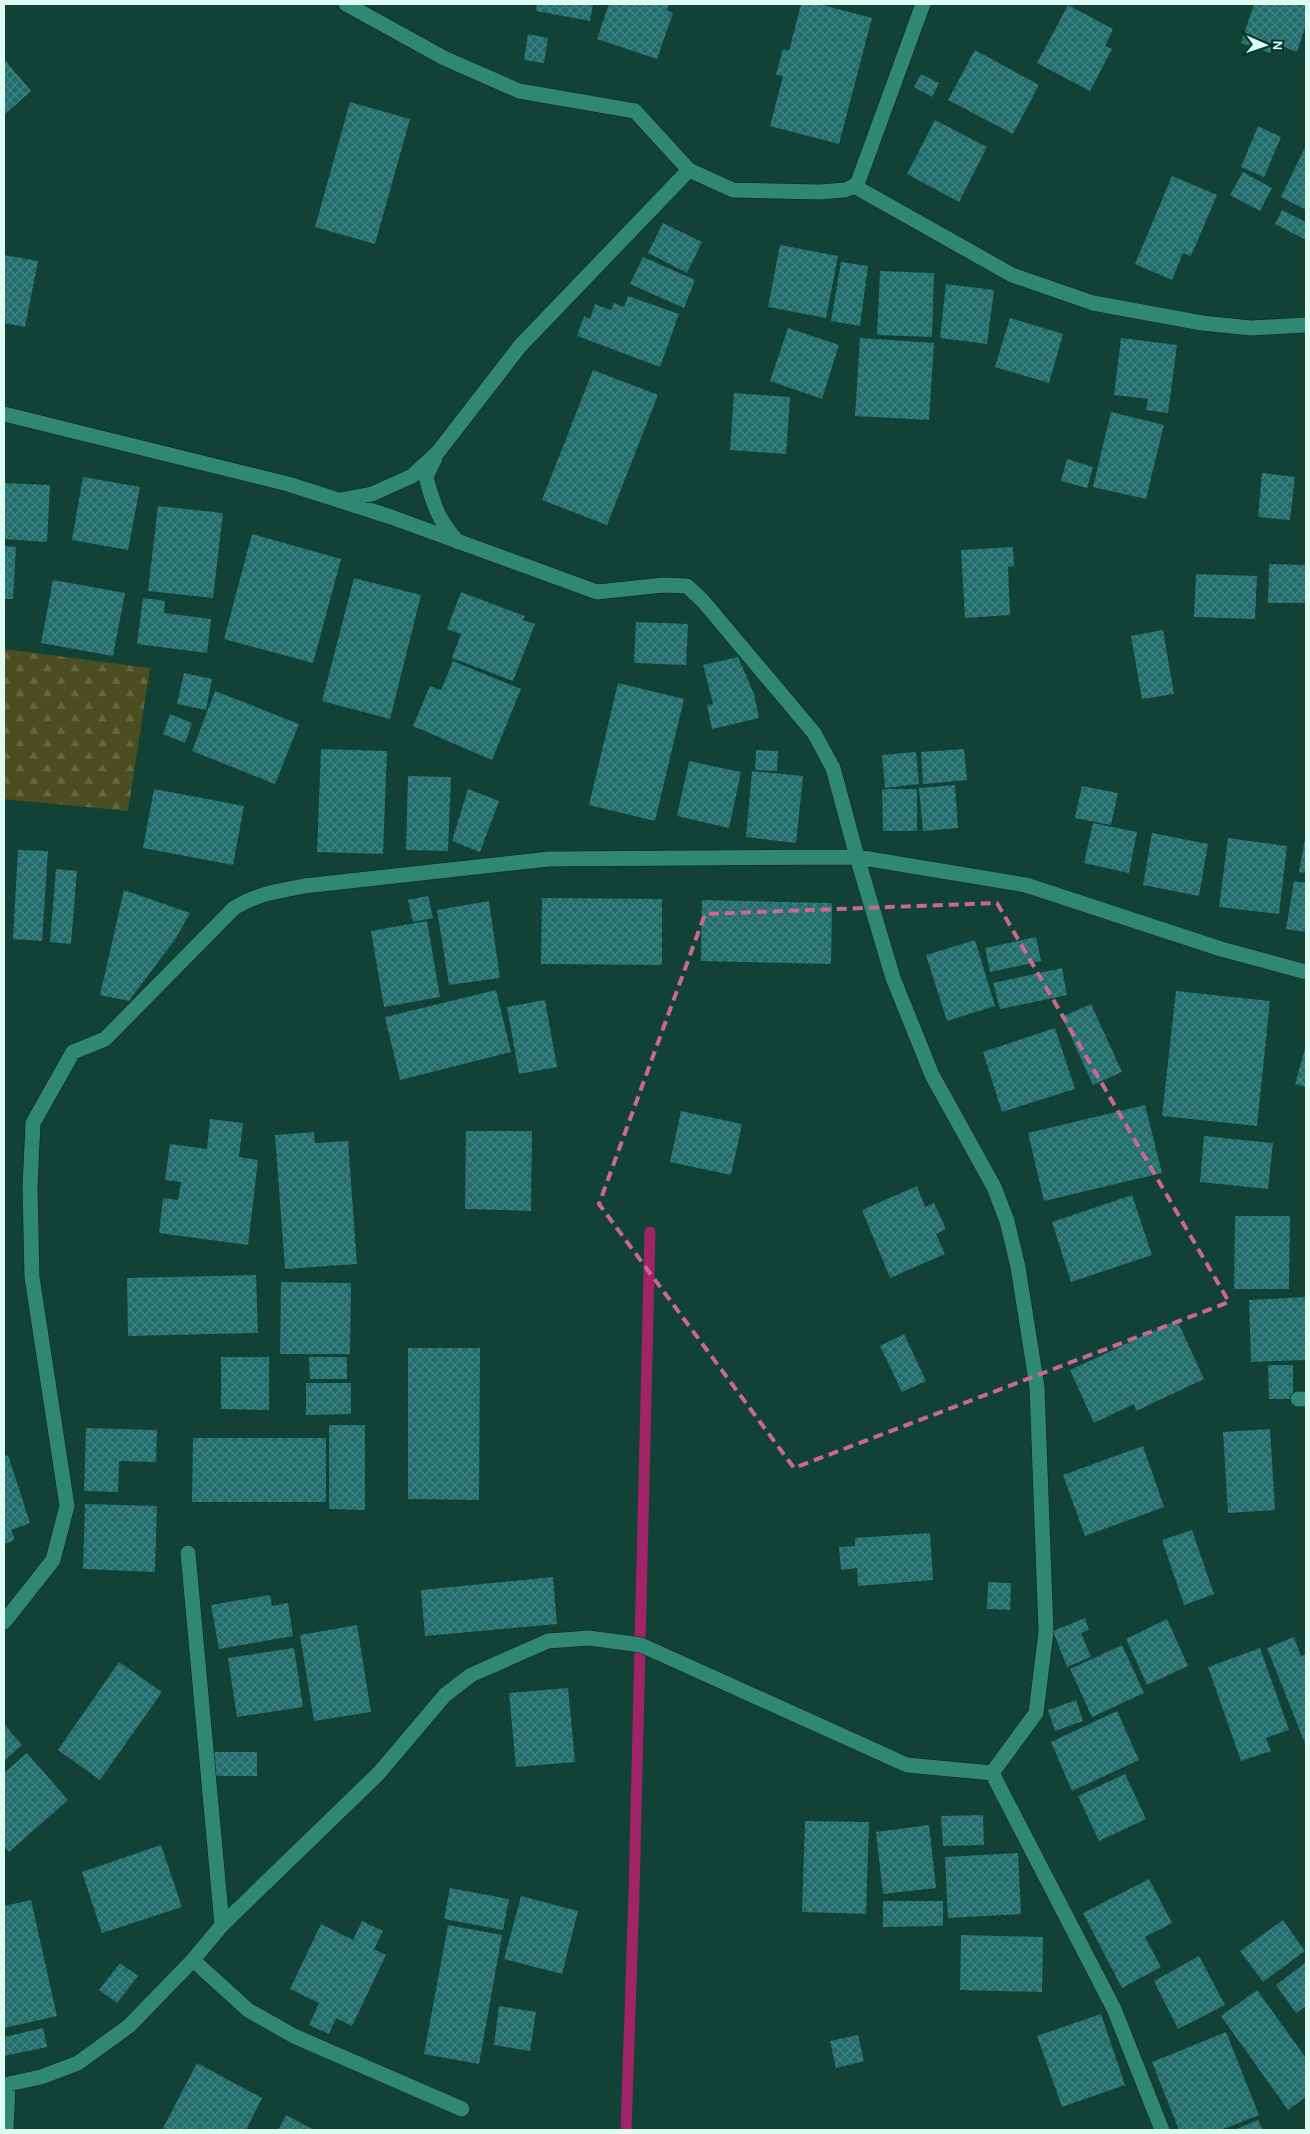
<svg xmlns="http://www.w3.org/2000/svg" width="1310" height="2134" font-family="Karla,sans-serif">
<defs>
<pattern id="forest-firs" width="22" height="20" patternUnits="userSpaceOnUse" patternTransform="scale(1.25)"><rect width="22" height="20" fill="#4b4e21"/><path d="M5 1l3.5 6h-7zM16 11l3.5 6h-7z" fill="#646842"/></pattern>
<pattern id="building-cross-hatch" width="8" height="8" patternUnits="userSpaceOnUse" patternTransform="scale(1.25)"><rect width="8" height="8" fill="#216d6c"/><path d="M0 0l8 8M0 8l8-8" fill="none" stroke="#418381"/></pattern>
</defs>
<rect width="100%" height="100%" fill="#124135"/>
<!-- forest -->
<path fill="url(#forest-firs)" d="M 4,649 L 150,668 L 128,811 L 4,799 Z"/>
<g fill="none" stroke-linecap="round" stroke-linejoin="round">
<!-- stream -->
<path stroke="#a02466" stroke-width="11" d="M 626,2130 L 634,1894 L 650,1232"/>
</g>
<!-- building -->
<path fill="url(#building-cross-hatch)" d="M 537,4 L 593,4 L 590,21 L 536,11 Z
M 609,4 L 669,4 L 667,10 L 673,13 L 657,59 L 597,39 Z
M 801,4 L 819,4 L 872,18 L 839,144 L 770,126 L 783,76 L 776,75 L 783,49 L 789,51 Z
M 1254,4 L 1306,4 L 1306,25 L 1297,52 L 1274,43 L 1270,53 L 1241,43 Z
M 1068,5 L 1113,29 L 1105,46 L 1112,49 L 1090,91 L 1037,63 Z
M 528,34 L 548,38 L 544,63 L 524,60 Z
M 975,50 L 1039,85 L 1013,134 L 948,100 Z
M 4,59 L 31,91 L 4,115 Z
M 921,74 L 939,83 L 932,97 L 914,87 Z
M 350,102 L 410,119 L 375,244 L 315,227 Z
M 935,120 L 987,147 L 959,202 L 907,174 Z
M 1258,126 L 1281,137 L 1264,177 L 1241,167 Z
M 1306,145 L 1306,210 L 1281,197 Z
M 1243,172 L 1272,188 L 1260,211 L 1230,195 Z
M 1172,176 L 1217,195 L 1191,256 L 1183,253 L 1172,280 L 1135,264 Z
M 1282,210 L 1306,222 L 1306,240 L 1275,224 Z
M 663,223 L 702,242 L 687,273 L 648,253 Z
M 780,245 L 838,256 L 826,318 L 768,307 Z
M 4,255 L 38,261 L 25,327 L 4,323 Z
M 643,257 L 695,280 L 684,308 L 630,284 Z
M 841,262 L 868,266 L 860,326 L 831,321 Z
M 880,271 L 934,273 L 932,337 L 877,335 Z
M 946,284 L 994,290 L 987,344 L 940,338 Z
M 628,296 L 679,314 L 660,367 L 577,336 L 584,316 L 590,319 L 595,304 L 611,310 L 614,303 L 624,307 Z
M 1010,318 L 1063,334 L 1049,383 L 995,367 Z
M 788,328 L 839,345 L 822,399 L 770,381 Z
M 860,338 L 934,343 L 929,420 L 855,416 Z
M 1121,338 L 1177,345 L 1168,413 L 1146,410 L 1148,399 L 1114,395 Z
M 593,370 L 658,395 L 607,525 L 542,500 Z
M 734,393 L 790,397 L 786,454 L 730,450 Z
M 1111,412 L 1164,425 L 1146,499 L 1093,487 Z
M 1067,459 L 1093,467 L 1087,488 L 1061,481 Z
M 1262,473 L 1295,477 L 1290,520 L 1258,517 Z
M 83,477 L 140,487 L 128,550 L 72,540 Z
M 4,483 L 50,485 L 47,542 L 4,539 Z
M 158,506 L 223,513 L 213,598 L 148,591 Z
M 252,534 L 341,559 L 313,663 L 224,639 Z
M 4,546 L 16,547 L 13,599 L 4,599 Z
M 1013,547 L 1014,566 L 1008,567 L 1010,615 L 965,618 L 961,550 Z
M 1269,564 L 1306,565 L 1306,603 L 1268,603 Z
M 1196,574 L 1257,576 L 1255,619 L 1194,617 Z
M 354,578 L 421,595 L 390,719 L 322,701 Z
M 53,580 L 125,593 L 113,656 L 41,643 Z
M 461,592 L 525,616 L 523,620 L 535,624 L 513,681 L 452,658 L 461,634 L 447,629 Z
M 143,598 L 165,601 L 164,613 L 211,619 L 207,653 L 137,644 Z
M 636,622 L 688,624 L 686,665 L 634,663 Z
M 1163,630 L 1174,694 L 1142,699 L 1131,636 Z
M 738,657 L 754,694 L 759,718 L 712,729 L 707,705 L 713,704 L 703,665 Z
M 453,661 L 521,689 L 492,760 L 413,726 L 430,686 L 441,690 Z
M 184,673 L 212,679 L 206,710 L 177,704 Z
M 618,683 L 684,699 L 655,821 L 589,805 Z
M 215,691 L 299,724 L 275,784 L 192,751 Z
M 170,714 L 192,723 L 185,743 L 163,734 Z
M 321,749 L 387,751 L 383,854 L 317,852 Z
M 964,749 L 967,780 L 923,784 L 921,752 Z
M 756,750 L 778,751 L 777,771 L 755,770 Z
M 916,752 L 919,784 L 885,788 L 882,755 Z
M 689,761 L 741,772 L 729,828 L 677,816 Z
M 752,771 L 803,776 L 796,843 L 746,837 Z
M 408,776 L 451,777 L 448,851 L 406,850 Z
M 955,785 L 958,828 L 923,831 L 919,788 Z
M 1082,786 L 1118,793 L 1111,825 L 1075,818 Z
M 154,789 L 244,806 L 233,865 L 143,848 Z
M 468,789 L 499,801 L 480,852 L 452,841 Z
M 882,789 L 917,789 L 917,831 L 883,831 Z
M 1093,823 L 1137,832 L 1129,873 L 1084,863 Z
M 1152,833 L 1208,844 L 1199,896 L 1143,885 Z
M 1228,838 L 1287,846 L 1279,914 L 1219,907 Z
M 1305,839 L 1306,839 L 1306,873 L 1299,872 Z
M 18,850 L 48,851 L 42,941 L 13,939 Z
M 56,869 L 77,871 L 71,944 L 50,942 Z
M 1294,881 L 1306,883 L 1306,932 L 1286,929 Z
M 124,890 L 190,913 L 176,938 L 129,1001 L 100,995 Z
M 428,896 L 433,918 L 413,922 L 408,900 Z
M 542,898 L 662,899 L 662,965 L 541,964 Z
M 702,900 L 832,903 L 831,964 L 701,961 Z
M 489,901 L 500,978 L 449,985 L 437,910 Z
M 427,921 L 440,997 L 384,1007 L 371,931 Z
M 1036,937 L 1041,961 L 990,972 L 985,948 Z
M 975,940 L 995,1006 L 947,1021 L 926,955 Z
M 1062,968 L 1067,995 L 1000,1009 L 993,983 Z
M 496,990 L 511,1052 L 400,1080 L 385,1017 Z
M 1176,991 L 1270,1001 L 1257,1126 L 1162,1116 Z
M 545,1000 L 557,1067 L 519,1074 L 507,1007 Z
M 1091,1004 L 1122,1072 L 1093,1085 L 1062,1017 Z
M 1055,1028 L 1075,1089 L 1002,1112 L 983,1052 Z
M 1306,1045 L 1306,1087 L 1295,1084 Z
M 1145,1105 L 1162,1173 L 1044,1201 L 1028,1133 Z
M 681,1111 L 742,1124 L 731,1175 L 670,1162 Z
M 210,1119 L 243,1123 L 239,1157 L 258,1160 L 248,1245 L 159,1233 L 163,1198 L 178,1200 L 181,1182 L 165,1180 L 170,1144 L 207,1149 Z
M 466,1131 L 532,1131 L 531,1211 L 465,1209 Z
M 314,1132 L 315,1143 L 348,1141 L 357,1264 L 285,1269 L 275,1135 Z
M 1204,1136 L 1273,1143 L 1268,1189 L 1200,1182 Z
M 917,1186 L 925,1207 L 934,1203 L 946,1229 L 936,1234 L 945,1254 L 890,1278 L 862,1210 Z
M 1132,1195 L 1152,1255 L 1071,1282 L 1052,1222 Z
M 1235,1216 L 1290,1216 L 1289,1289 L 1234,1289 Z
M 256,1275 L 258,1333 L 128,1336 L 127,1278 Z
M 281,1282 L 351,1283 L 350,1354 L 280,1354 Z
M 1306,1297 L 1306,1360 L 1251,1362 L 1249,1300 Z
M 1177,1320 L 1204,1379 L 1136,1411 L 1134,1404 L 1094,1423 L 1070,1370 Z
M 904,1334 L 926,1381 L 902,1392 L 880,1346 Z
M 408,1348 L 480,1348 L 479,1500 L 408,1499 Z
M 221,1357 L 269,1357 L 269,1410 L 221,1409 Z
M 309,1357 L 347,1357 L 347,1379 L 310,1379 Z
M 1268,1365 L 1293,1365 L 1293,1399 L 1269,1399 Z
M 306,1383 L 351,1383 L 351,1414 L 306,1415 Z
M 329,1425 L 365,1425 L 365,1510 L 329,1509 Z
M 86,1428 L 157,1430 L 156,1462 L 119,1461 L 118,1492 L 84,1491 Z
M 1270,1429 L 1275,1510 L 1228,1513 L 1223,1432 Z
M 193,1438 L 326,1438 L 326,1502 L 192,1502 Z
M 1143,1446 L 1164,1507 L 1085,1536 L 1063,1475 Z
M 8,1455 L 30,1523 L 11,1530 L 15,1540 L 4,1544 L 4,1456 Z
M 85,1504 L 157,1506 L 155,1572 L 83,1569 Z
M 1192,1530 L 1214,1594 L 1184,1605 L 1162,1540 Z
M 930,1533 L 933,1580 L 858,1586 L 857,1568 L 841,1570 L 839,1547 L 855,1546 L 855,1538 Z
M 553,1577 L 557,1624 L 425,1636 L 421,1590 Z
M 988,1582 L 1011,1583 L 1010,1610 L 987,1609 Z
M 270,1595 L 272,1606 L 288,1603 L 293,1636 L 219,1649 L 211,1605 Z
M 1085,1618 L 1089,1630 L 1081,1633 L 1091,1657 L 1067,1667 L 1053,1631 Z
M 1167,1619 L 1188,1666 L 1147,1685 L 1126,1639 Z
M 357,1625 L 371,1712 L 314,1721 L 300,1635 Z
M 1294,1637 L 1301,1656 L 1306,1654 L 1306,1746 L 1267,1648 Z
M 1122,1645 L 1144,1693 L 1092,1717 L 1070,1669 Z
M 294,1648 L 303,1707 L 237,1717 L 228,1658 Z
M 1260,1648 L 1289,1730 L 1266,1738 L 1271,1751 L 1241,1761 L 1208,1667 Z
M 119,1662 L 162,1692 L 100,1780 L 58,1750 Z
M 568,1688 L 575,1762 L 516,1767 L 509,1693 Z
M 1076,1700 L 1083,1721 L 1055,1731 L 1048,1710 Z
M 1117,1711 L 1139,1760 L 1072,1791 L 1051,1742 Z
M 4,1724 L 22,1745 L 4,1761 Z
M 214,1752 L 257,1752 L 257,1776 L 215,1776 Z
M 27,1753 L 68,1800 L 9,1852 L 4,1846 L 4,1773 Z
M 1125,1774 L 1146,1819 L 1099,1841 L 1078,1796 Z
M 983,1815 L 984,1845 L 943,1846 L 941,1816 Z
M 805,1821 L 869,1822 L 866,1914 L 802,1912 Z
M 929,1825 L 936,1888 L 883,1894 L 876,1832 Z
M 161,1845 L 182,1907 L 102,1933 L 82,1872 Z
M 1018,1853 L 1021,1914 L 948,1918 L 945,1857 Z
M 1149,1879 L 1172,1923 L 1145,1937 L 1161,1967 L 1122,1988 L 1083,1913 Z
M 450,1888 L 509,1899 L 503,1930 L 444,1919 Z
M 521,1896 L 578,1911 L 562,1974 L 504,1959 Z
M 31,1900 L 57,2016 L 4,2028 L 4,1906 Z
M 883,1901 L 943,1901 L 943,1926 L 883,1927 Z
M 1283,1920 L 1305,1951 L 1263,1982 L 1240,1951 Z
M 362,1921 L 383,1931 L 374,1949 L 386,1955 L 352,2026 L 336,2018 L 329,2034 L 309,2025 L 319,2003 L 290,1989 L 321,1924 L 353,1940 Z
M 448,1925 L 502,1935 L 479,2064 L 424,2054 Z
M 961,1935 L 1043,1937 L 1042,1992 L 960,1990 Z
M 1199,1956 L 1225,2005 L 1178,2029 L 1154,1981 Z
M 1306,1962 L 1306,2006 L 1296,2013 L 1276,1985 Z
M 120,1963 L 138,1976 L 117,2003 L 99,1990 Z
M 1257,1990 L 1306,2058 L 1306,2097 L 1288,2110 L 1221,2016 Z
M 499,2006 L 536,2012 L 530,2051 L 494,2045 Z
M 1101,2014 L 1125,2085 L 1062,2107 L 1037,2036 Z
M 43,2028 L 47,2047 L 4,2056 L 4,2037 Z
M 1226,2032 L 1259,2115 L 1221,2130 L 1179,2130 L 1152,2062 Z
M 858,2035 L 864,2061 L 836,2068 L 830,2041 Z
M 197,2063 L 262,2098 L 246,2130 L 162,2130 Z
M 286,2115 L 314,2130 L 278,2130 Z
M 1258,2120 L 1263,2130 L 1234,2130 Z"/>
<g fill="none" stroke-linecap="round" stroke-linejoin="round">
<!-- minor casing -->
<g stroke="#09251d" stroke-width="16">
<path id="minor" d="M 346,4 L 444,58 L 519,91 L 635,111 L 689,170
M 854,186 L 1012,275 L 1093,303 L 1202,323 L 1251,328 L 1306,325
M 4,414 L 288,484 L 391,517 L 597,592 L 664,585 L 687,586 L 703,601 L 814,733 L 833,768 L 857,857 L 893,978 L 932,1075 L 994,1187 L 1007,1221 L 1018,1267 L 1037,1387 L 1046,1632 L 1036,1713 L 992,1773 L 1114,2009 L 1162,2130
M 435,458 L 426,477 C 434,507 438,519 458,542
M 340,500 L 372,494 L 412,476 L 438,452 L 520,346 L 689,170 L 733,190 L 820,192 L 845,190 L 854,186 L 858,182 L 923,4
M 1298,1399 L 1306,1399
M 188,1553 L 222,1925
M 4,1622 L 53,1560 L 67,1506 L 32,1277 L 30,1187 L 33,1123 L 73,1052 L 105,1039 L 234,908 C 256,894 279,891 304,886 L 549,859 L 857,857 L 1026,885 L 1221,949 L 1306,972
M 193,1960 L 248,2010 L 294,2036 L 462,2109
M 4,2085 L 41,2077 L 78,2063 L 129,2026 L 193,1960 L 222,1925 L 379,1773 L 445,1695 L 471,1675 L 548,1641 L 589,1638 L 641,1645 L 907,1765 L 992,1773
M 6,2130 L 8,2085"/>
</g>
<!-- minor -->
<use href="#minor" stroke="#308872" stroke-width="15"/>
</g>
<!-- marked area -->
<path fill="none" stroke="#cb6890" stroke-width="4" stroke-dasharray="10 6" stroke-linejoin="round" d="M 997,903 L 1229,1302 L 794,1468 L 599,1204 L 705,914 Z"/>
<!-- border -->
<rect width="1310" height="2134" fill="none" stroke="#ddfdf3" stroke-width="10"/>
<!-- north arrow -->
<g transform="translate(1265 45) rotate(92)" stroke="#04362b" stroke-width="4" paint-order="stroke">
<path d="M0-4L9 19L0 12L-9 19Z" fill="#ddfdf3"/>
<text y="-8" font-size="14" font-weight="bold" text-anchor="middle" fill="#ddfdf3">N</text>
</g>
</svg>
